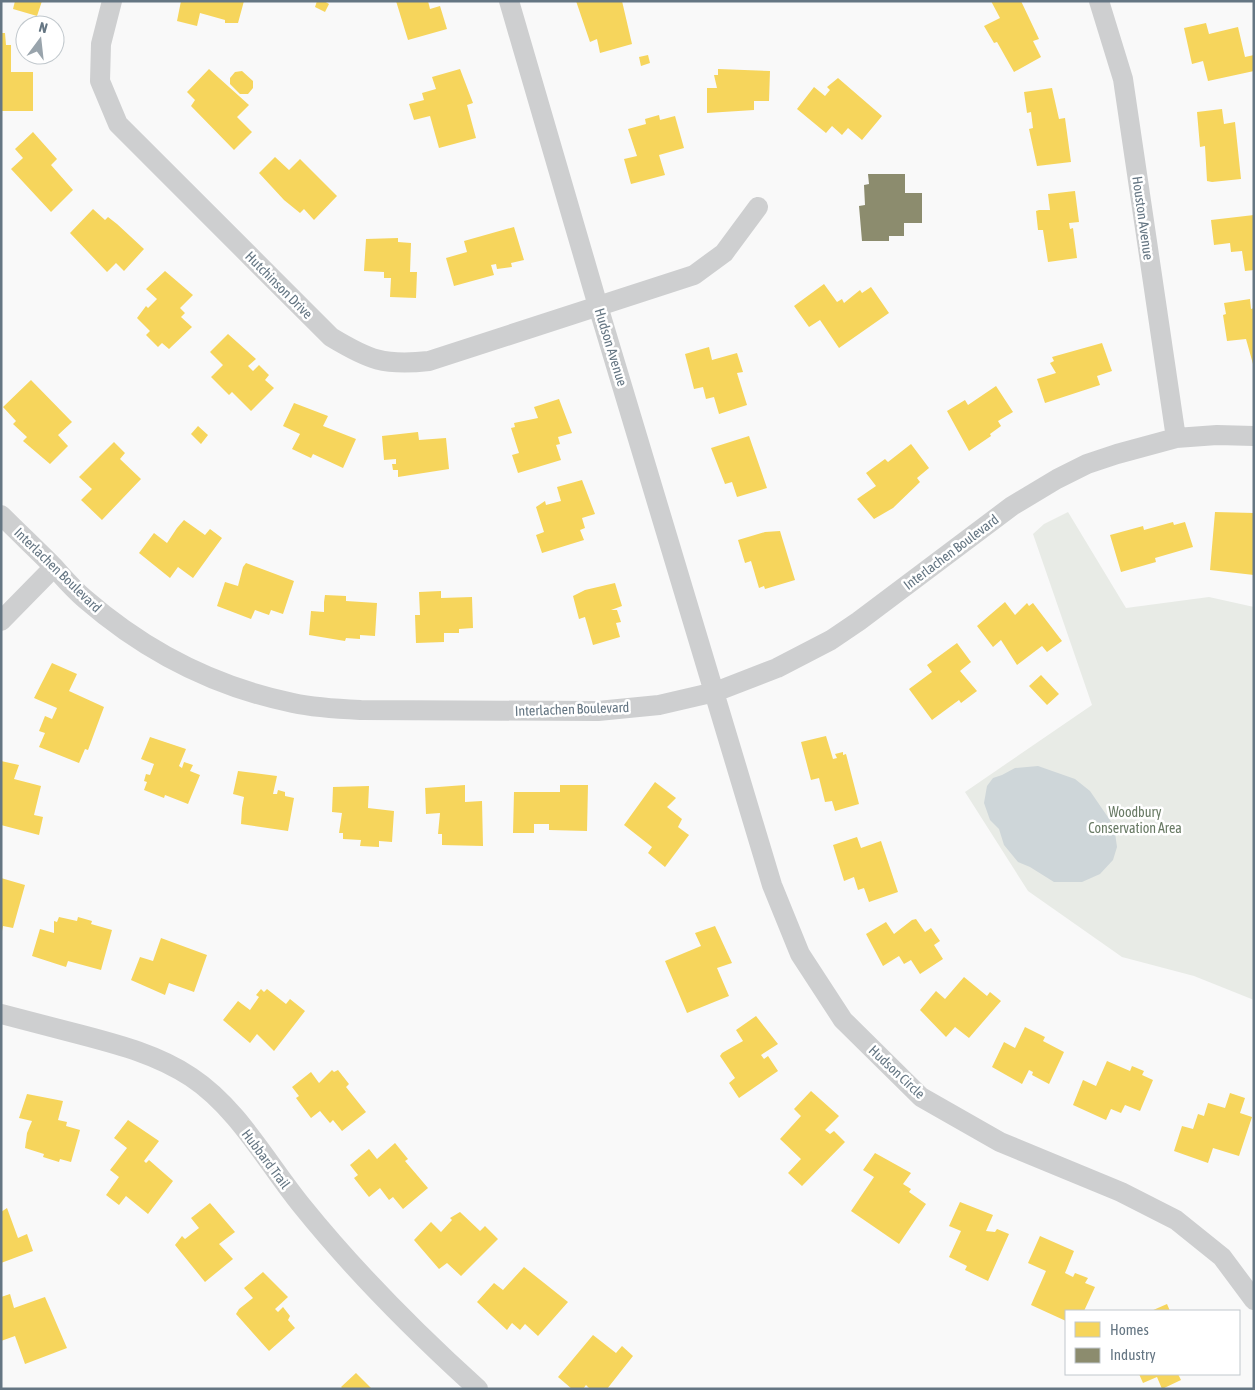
<svg xmlns="http://www.w3.org/2000/svg" width="1255" height="1390" font-family="'Asap Condensed',sans-serif">
<rect width="100%" height="100%" fill="#f9f9f9"/>
<!-- green -->
<path fill="#e8ebe6" d="M 1068,512 L 1126,608 L 1209,597 L 1254,607 L 1254,1000 L 1194,976 L 1122,957 L 1028,891 L 965,792 L 1092,705 L 1033,534 L 1044,524 Z"/>
<!-- water -->
<path fill="#ced6d9" d="M 1038,766 L 1075,779 L 1090,791 L 1114,826 L 1117,847 L 1113,860 L 1100,874 L 1082,882 L 1054,882 L 1030,867 L 1018,862 L 1004,845 L 999,829 L 990,820 L 984,803 L 987,786 L 993,778 L 1002,775 L 1015,768 Z"/>
<!-- homes -->
<path fill="#f6d55c" d="M 15,1 L 42,1 L 37,16 L 13,9 Z
M 181,1 L 244,1 L 238,23 L 225,23 L 225,20 L 200,13 L 197,26 L 177,21 Z
M 317,1 L 324,1 L 329,4 L 325,12 L 315,7 Z
M 396,1 L 428,1 L 430,9 L 440,6 L 447,29 L 408,40 Z
M 576,1 L 622,1 L 632,44 L 600,53 L 597,39 L 590,42 Z
M 991,1 L 1021,1 L 1039,39 L 1033,41 L 1041,57 L 1014,72 L 997,42 L 994,43 L 984,26 L 1000,18 Z
M 1206,23 L 1209,34 L 1238,27 L 1245,57 L 1254,55 L 1254,71 L 1208,81 L 1203,61 L 1192,64 L 1184,28 Z
M 1,33 L 5,33 L 6,45 L 11,45 L 11,72 L 33,72 L 33,111 L 2,111 Z
M 648,55 L 650,63 L 641,66 L 639,57 Z
M 209,69 L 249,105 L 237,117 L 252,132 L 234,150 L 191,106 L 195,100 L 187,92 Z
M 460,69 L 473,103 L 467,105 L 476,138 L 439,148 L 430,116 L 414,120 L 409,104 L 424,100 L 422,93 L 436,89 L 432,77 Z
M 718,69 L 770,71 L 769,101 L 754,101 L 754,110 L 707,113 L 707,88 L 717,88 L 714,75 L 718,75 Z
M 242,71 L 253,81 L 253,88 L 248,94 L 240,94 L 230,84 L 230,78 L 235,72 Z
M 838,78 L 882,116 L 862,140 L 848,128 L 842,135 L 832,126 L 826,133 L 797,109 L 814,87 L 825,96 L 830,90 L 827,87 Z
M 1052,88 L 1059,119 L 1065,118 L 1071,162 L 1037,166 L 1029,129 L 1033,128 L 1031,112 L 1027,113 L 1024,92 Z
M 1222,109 L 1224,124 L 1235,122 L 1241,179 L 1212,182 L 1207,181 L 1205,146 L 1200,147 L 1197,112 Z
M 659,115 L 660,120 L 675,116 L 684,148 L 659,155 L 665,175 L 631,184 L 624,159 L 637,156 L 628,129 L 646,124 L 645,119 Z
M 33,132 L 57,159 L 51,165 L 73,190 L 51,212 L 11,169 L 23,158 L 15,149 Z
M 275,157 L 289,170 L 300,159 L 337,196 L 314,220 L 304,209 L 300,213 L 284,200 L 259,173 Z
M 1075,191 L 1079,222 L 1069,223 L 1070,229 L 1073,228 L 1077,258 L 1048,262 L 1043,230 L 1038,230 L 1036,211 L 1039,210 L 1050,210 L 1048,194 Z
M 93,209 L 105,220 L 108,217 L 117,224 L 144,249 L 124,271 L 116,263 L 107,272 L 70,233 Z
M 1254,215 L 1254,270 L 1245,271 L 1242,251 L 1231,252 L 1230,243 L 1214,245 L 1211,220 Z
M 514,227 L 524,260 L 511,263 L 512,267 L 497,269 L 496,264 L 491,265 L 494,275 L 454,286 L 446,258 L 467,252 L 464,241 Z
M 398,238 L 398,242 L 411,243 L 410,272 L 417,272 L 416,298 L 390,297 L 391,278 L 384,278 L 384,272 L 364,271 L 366,239 Z
M 165,271 L 193,295 L 180,308 L 185,313 L 181,317 L 192,327 L 169,349 L 162,343 L 158,347 L 146,335 L 150,331 L 137,318 L 146,306 L 148,308 L 157,299 L 146,289 Z
M 824,284 L 837,302 L 842,299 L 844,303 L 860,290 L 862,293 L 871,287 L 889,313 L 839,348 L 820,320 L 809,327 L 794,306 Z
M 1250,299 L 1251,309 L 1254,308 L 1253,364 L 1246,339 L 1227,341 L 1223,315 L 1226,314 L 1224,303 Z
M 228,334 L 256,359 L 248,366 L 253,371 L 259,365 L 269,375 L 265,380 L 274,388 L 251,411 L 232,392 L 229,395 L 211,377 L 223,365 L 210,352 Z
M 1102,343 L 1112,371 L 1097,376 L 1100,385 L 1045,403 L 1037,379 L 1056,373 L 1050,363 L 1054,361 L 1052,357 Z
M 709,347 L 712,360 L 737,353 L 743,372 L 737,373 L 747,405 L 719,414 L 714,397 L 706,399 L 703,387 L 694,389 L 685,354 Z
M 31,380 L 72,422 L 58,435 L 68,446 L 50,464 L 23,441 L 27,437 L 13,424 L 16,421 L 3,407 Z
M 996,386 L 1013,412 L 998,421 L 1001,426 L 990,434 L 991,436 L 969,451 L 947,411 L 965,400 L 968,405 Z
M 559,399 L 572,433 L 558,437 L 560,444 L 556,445 L 561,460 L 518,473 L 512,455 L 519,453 L 511,428 L 515,427 L 514,423 L 538,418 L 534,407 Z
M 294,403 L 328,416 L 323,426 L 356,439 L 343,468 L 313,454 L 311,458 L 292,449 L 300,434 L 283,426 Z
M 198,426 L 208,435 L 201,444 L 191,434 Z
M 418,432 L 419,440 L 446,438 L 449,469 L 398,477 L 398,470 L 393,470 L 392,464 L 396,464 L 396,459 L 384,460 L 382,436 Z
M 749,436 L 767,488 L 737,497 L 732,482 L 725,484 L 711,448 Z
M 114,442 L 125,453 L 120,459 L 141,479 L 102,520 L 81,500 L 92,489 L 79,477 Z
M 911,444 L 929,468 L 917,478 L 920,482 L 893,508 L 874,519 L 857,499 L 876,486 L 866,473 L 885,459 L 888,462 Z
M 582,480 L 595,514 L 582,518 L 585,528 L 580,530 L 584,540 L 542,553 L 536,535 L 544,532 L 536,507 L 545,501 L 546,505 L 561,501 L 557,487 Z
M 1215,512 L 1254,513 L 1254,575 L 1210,570 Z
M 184,520 L 205,535 L 210,529 L 222,538 L 193,578 L 178,567 L 170,578 L 139,553 L 154,533 L 167,543 L 177,528 Z
M 1173,522 L 1174,525 L 1185,522 L 1193,547 L 1155,558 L 1156,562 L 1121,572 L 1110,535 L 1143,526 L 1144,530 Z
M 780,531 L 795,580 L 765,589 L 764,586 L 759,588 L 751,561 L 745,563 L 738,540 L 765,532 Z
M 246,563 L 294,581 L 283,614 L 271,610 L 269,615 L 255,610 L 251,619 L 217,606 L 225,582 L 238,586 L 243,567 Z
M 615,583 L 622,606 L 611,610 L 617,610 L 621,622 L 616,623 L 620,637 L 593,645 L 585,617 L 579,619 L 573,596 L 585,590 Z
M 441,591 L 441,598 L 472,597 L 473,628 L 459,629 L 459,633 L 444,633 L 444,642 L 416,643 L 415,615 L 420,615 L 419,592 Z
M 325,595 L 346,596 L 346,601 L 377,603 L 375,636 L 360,635 L 360,639 L 346,638 L 345,641 L 309,635 L 311,611 L 324,612 L 324,602 Z
M 1005,602 L 1015,615 L 1027,603 L 1029,606 L 1033,603 L 1062,641 L 1047,652 L 1042,646 L 1017,665 L 1001,640 L 993,647 L 977,626 Z
M 957,643 L 971,662 L 960,671 L 977,691 L 961,703 L 959,700 L 932,720 L 909,689 L 932,672 L 927,665 Z
M 52,663 L 77,674 L 69,691 L 104,707 L 88,750 L 85,749 L 79,763 L 39,747 L 45,733 L 39,731 L 45,716 L 52,719 L 57,708 L 34,698 Z
M 1041,675 L 1059,694 L 1047,705 L 1029,686 Z
M 826,736 L 833,759 L 837,758 L 835,754 L 843,752 L 843,755 L 846,754 L 859,804 L 835,811 L 832,801 L 825,802 L 819,778 L 811,780 L 801,742 Z
M 150,737 L 186,749 L 179,766 L 182,768 L 184,762 L 193,765 L 190,771 L 200,775 L 188,804 L 165,795 L 164,798 L 144,790 L 147,782 L 144,781 L 146,774 L 150,775 L 154,764 L 141,759 Z
M 1,761 L 19,765 L 14,779 L 41,786 L 34,815 L 43,817 L 39,835 L 1,825 Z
M 238,771 L 277,776 L 273,794 L 277,794 L 278,790 L 285,792 L 285,796 L 294,798 L 288,831 L 241,824 L 242,808 L 244,797 L 233,794 Z
M 655,782 L 676,798 L 667,807 L 682,819 L 678,827 L 689,835 L 665,867 L 648,853 L 652,847 L 624,825 Z
M 465,785 L 465,802 L 482,801 L 483,846 L 442,845 L 442,834 L 438,834 L 440,813 L 426,814 L 425,788 Z
M 560,785 L 588,785 L 587,831 L 549,830 L 549,824 L 534,824 L 534,833 L 513,833 L 514,792 L 560,792 Z
M 369,786 L 368,808 L 394,811 L 392,842 L 379,841 L 379,847 L 360,846 L 361,840 L 343,839 L 343,833 L 339,833 L 342,813 L 332,812 L 333,787 Z
M 857,837 L 861,848 L 881,841 L 898,892 L 869,902 L 864,888 L 858,890 L 854,877 L 844,881 L 833,845 Z
M 1,878 L 25,885 L 13,928 L 3,926 L 2,931 Z
M 59,917 L 77,921 L 78,917 L 92,921 L 91,924 L 112,930 L 101,970 L 68,961 L 66,967 L 32,956 L 40,929 L 54,933 L 54,921 L 57,922 Z
M 916,919 L 925,932 L 931,928 L 940,941 L 934,945 L 943,959 L 920,974 L 911,960 L 904,964 L 899,956 L 883,966 L 866,934 L 886,922 L 894,934 L 912,920 Z
M 715,926 L 732,963 L 717,968 L 729,996 L 687,1013 L 665,961 L 701,946 L 695,933 Z
M 161,938 L 207,955 L 194,992 L 169,983 L 165,995 L 131,980 L 140,957 L 153,961 Z
M 964,977 L 987,996 L 990,992 L 1001,1001 L 969,1038 L 955,1027 L 946,1037 L 920,1010 L 936,991 L 945,999 Z
M 261,989 L 264,992 L 267,989 L 286,1004 L 290,999 L 305,1011 L 274,1051 L 257,1034 L 250,1043 L 223,1020 L 238,1001 L 250,1010 L 259,997 L 256,995 Z
M 756,1016 L 778,1044 L 761,1055 L 764,1059 L 768,1056 L 778,1071 L 739,1098 L 729,1083 L 735,1078 L 720,1056 L 722,1053 L 743,1041 L 736,1030 Z
M 1025,1027 L 1045,1037 L 1043,1041 L 1064,1052 L 1049,1084 L 1032,1075 L 1033,1072 L 1029,1070 L 1022,1084 L 992,1067 L 1004,1042 L 1015,1048 Z
M 1107,1061 L 1130,1071 L 1132,1066 L 1144,1071 L 1142,1075 L 1153,1080 L 1140,1111 L 1125,1105 L 1121,1113 L 1111,1109 L 1106,1120 L 1073,1105 L 1083,1080 L 1096,1086 Z
M 332,1070 L 334,1072 L 338,1070 L 349,1084 L 346,1087 L 366,1112 L 342,1131 L 333,1120 L 330,1123 L 320,1111 L 311,1118 L 296,1098 L 299,1096 L 292,1087 L 311,1072 L 319,1083 Z
M 811,1091 L 839,1116 L 825,1130 L 830,1134 L 834,1131 L 845,1142 L 802,1186 L 788,1173 L 801,1159 L 780,1139 L 801,1116 L 794,1109 Z
M 1230,1093 L 1245,1098 L 1240,1113 L 1252,1117 L 1239,1156 L 1213,1148 L 1208,1163 L 1174,1151 L 1182,1126 L 1193,1129 L 1198,1114 L 1204,1116 L 1208,1103 L 1225,1108 Z
M 27,1094 L 63,1101 L 58,1120 L 67,1122 L 66,1126 L 80,1130 L 71,1162 L 60,1159 L 59,1162 L 43,1157 L 44,1154 L 25,1148 L 27,1133 L 32,1121 L 19,1118 Z
M 128,1120 L 159,1141 L 144,1161 L 146,1163 L 149,1160 L 173,1181 L 148,1214 L 126,1196 L 119,1205 L 106,1195 L 119,1177 L 110,1170 L 127,1148 L 114,1138 Z
M 395,1143 L 408,1159 L 405,1161 L 428,1188 L 403,1209 L 393,1197 L 389,1200 L 380,1188 L 369,1197 L 354,1178 L 358,1175 L 350,1165 L 369,1149 L 377,1159 Z
M 875,1153 L 911,1173 L 903,1184 L 911,1189 L 909,1192 L 926,1204 L 899,1244 L 851,1211 L 874,1177 L 863,1170 Z
M 960,1202 L 993,1215 L 986,1231 L 995,1232 L 997,1229 L 1009,1234 L 988,1281 L 965,1270 L 967,1266 L 949,1257 L 961,1231 L 949,1226 Z
M 210,1203 L 235,1232 L 219,1244 L 233,1259 L 205,1282 L 175,1245 L 182,1236 L 185,1239 L 199,1228 L 191,1218 Z
M 7,1208 L 18,1238 L 27,1234 L 33,1251 L 1,1263 L 1,1212 Z
M 460,1212 L 480,1231 L 485,1226 L 498,1239 L 461,1276 L 447,1263 L 439,1269 L 414,1240 L 431,1222 L 441,1232 L 452,1220 L 450,1218 Z
M 1040,1236 L 1074,1251 L 1065,1273 L 1073,1277 L 1075,1273 L 1088,1278 L 1085,1283 L 1095,1287 L 1084,1311 L 1066,1311 L 1066,1321 L 1031,1305 L 1046,1271 L 1028,1263 Z
M 524,1267 L 568,1302 L 538,1336 L 525,1324 L 520,1330 L 512,1323 L 507,1330 L 477,1302 L 494,1283 L 503,1290 Z
M 263,1272 L 288,1297 L 275,1309 L 278,1312 L 283,1307 L 290,1316 L 288,1320 L 295,1328 L 269,1351 L 236,1314 L 239,1309 L 253,1298 L 244,1288 Z
M 10,1294 L 14,1308 L 45,1297 L 67,1348 L 25,1364 L 15,1336 L 1,1341 L 1,1297 Z
M 1167,1304 L 1170,1311 L 1151,1311 Z
M 593,1335 L 616,1353 L 622,1346 L 633,1356 L 607,1389 L 590,1389 L 586,1385 L 583,1389 L 572,1389 L 558,1377 Z
M 356,1373 L 372,1389 L 343,1389 L 341,1387 Z
M 1139,1374 L 1178,1374 L 1181,1380 L 1162,1389 L 1157,1377 L 1143,1383 Z"/>
<!-- industry -->
<path fill="#8c8c6e" d="M 868,174 L 905,174 L 905,193 L 922,193 L 922,223 L 904,223 L 904,236 L 889,236 L 889,241 L 862,241 L 859,206 L 865,205 L 864,185 L 869,184 Z"/>
<g fill="none" stroke-linecap="round" stroke-linejoin="round">
<!-- street -->
<path stroke="#cecfd0" stroke-width="20" d="M 112,1 L 101,44 L 100,81 L 118,124 L 331,337 C 369,360 384,366 429,361 L 694,275 L 724,253 L 758,207
M 509,1 L 598,306 L 772,885 L 800,954 L 843,1020 L 921,1097 L 1000,1142 L 1121,1192 L 1176,1220 L 1222,1257 L 1254,1300
M 1099,1 L 1123,79 L 1176,438
M 1,515 C 18,532 36,549 53,566 C 63,577 73,589 85,599 C 145,651 215,687 293,703 C 316,708 339,709 361,710 L 598,711 L 659,705 L 715,692 L 777,668 L 831,640 L 859,621 L 1012,506 L 1057,479 L 1087,464 L 1117,454 L 1176,438 L 1217,435 L 1254,436
M 1,621 L 54,567
M 1,1014 C 28,1021 55,1028 82,1035 C 120,1045 158,1055 191,1077 C 238,1108 267,1163 302,1206 C 356,1273 414,1331 478,1389"/>
</g>
<g text-anchor="middle" stroke-width="5" stroke-linejoin="round" paint-order="stroke">
<!-- street labels -->
<g font-size="14" fill="#657683" stroke="#fff">
<text transform="translate(1143 218) rotate(82)" y="5">Houston Avenue</text>
<text transform="translate(279 285) rotate(45)" y="5">Hutchinson Drive</text>
<text transform="translate(611 347) rotate(73)" y="5">Hudson Avenue</text>
<text transform="translate(951 552) rotate(-37)" y="5">Interlachen Boulevard</text>
<text transform="translate(58 570) rotate(44)" y="5">Interlachen Boulevard</text>
<text transform="translate(572 709) rotate(-2)" y="5">Interlachen Boulevard</text>
<text transform="translate(897 1072) rotate(43)" y="5">Hudson Circle</text>
<text transform="translate(266 1159) rotate(53)" y="5">Hubbard Trail</text>
</g>
<!-- park labels -->
<g font-size="14" fill="#687a64" stroke="#fff">
<text x="1135" y="817">Woodbury<tspan x="1135" dy="16">Conservation Area</tspan></text>
</g>
</g>
<!-- border -->
<rect width="1255" height="1390" fill="none" stroke="#657683" stroke-width="5"/>
<!-- legend -->
<rect x="1065" y="1310" width="175" height="65" fill="#ffffff" stroke="#c1c8cd"/>
<rect x="1075" y="1322" width="25" height="15" fill="#f6d55c" stroke="#c1c8cd"/>
<text x="1110" y="1335" font-size="15" fill="#657683">Homes</text>
<rect x="1075" y="1348" width="25" height="15" fill="#8c8c6e" stroke="#c1c8cd"/>
<text x="1110" y="1360" font-size="15" fill="#657683">Industry</text>
<!-- north arrow -->
<g transform="translate(40 40) rotate(15)"><circle r="24" fill="#ffffff" stroke="#c1c8cd"/>
<path d="M0-4L9 19L0 12L-9 19Z" fill="#99a4ac"/>
<text y="-8" font-size="14" font-weight="bold" text-anchor="middle" fill="#657683">N</text>
</g>
</svg>
